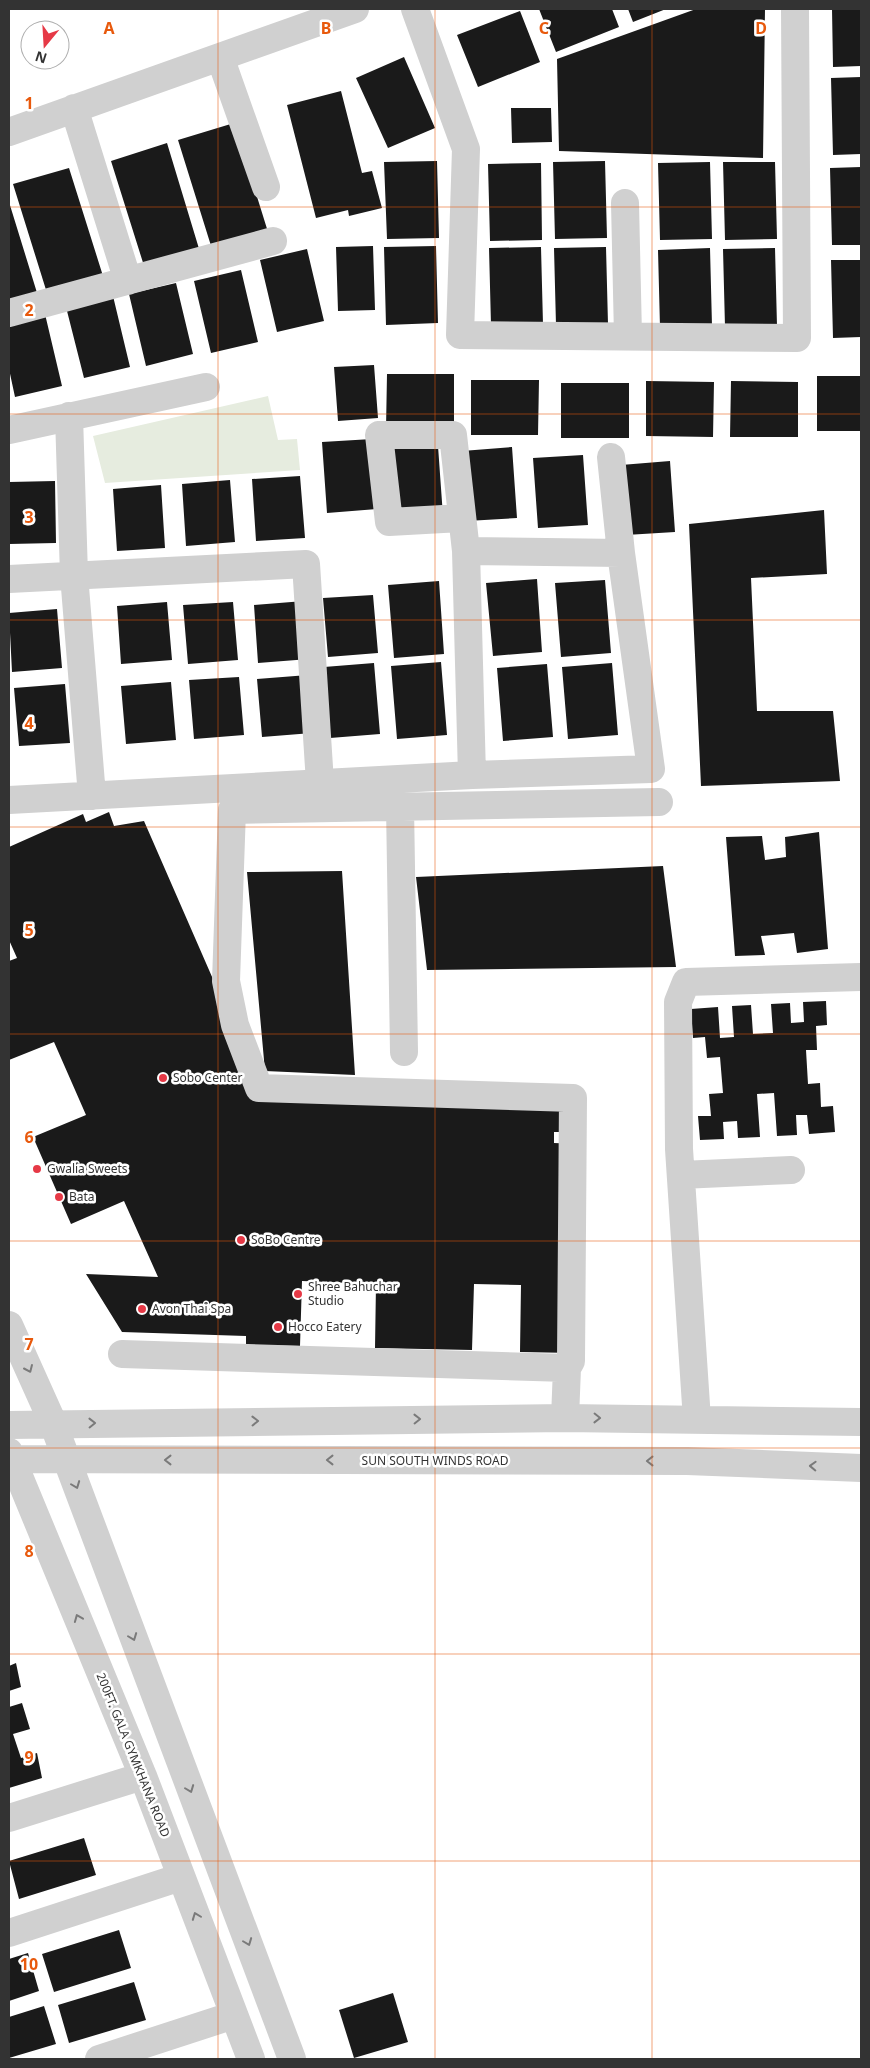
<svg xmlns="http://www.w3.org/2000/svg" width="870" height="2068" font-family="'Noto Sans',sans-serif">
<rect width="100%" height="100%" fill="#fff"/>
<!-- green -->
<path fill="#e6ecdf" d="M 268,396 L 278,440 L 297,439 L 300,470 L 105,483 L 93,436 Z"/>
<!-- building -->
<path fill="#1a1a1a" d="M 539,9 L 612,9 L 619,27 L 556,52 Z
M 628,9 L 666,9 L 633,22 Z
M 696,9 L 765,9 L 763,158 L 559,151 L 557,59 Z
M 832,9 L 861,9 L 861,66 L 833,67 Z
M 520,11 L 540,62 L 478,87 L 457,35 Z
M 404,57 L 435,128 L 388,148 L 356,78 Z
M 861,77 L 861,154 L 833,155 L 831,78 Z
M 341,91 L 362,173 L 372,171 L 382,208 L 349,216 L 348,210 L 316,218 L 287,105 Z
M 511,108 L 551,108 L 552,142 L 512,143 Z
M 234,123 L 268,232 L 212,249 L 178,140 Z
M 167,143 L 200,252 L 145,269 L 111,161 Z
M 437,161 L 439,238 L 387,239 L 384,162 Z
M 605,161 L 607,238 L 555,239 L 553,162 Z
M 710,162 L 712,239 L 660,240 L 658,163 Z
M 723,162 L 775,162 L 777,239 L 725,240 Z
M 541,163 L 542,240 L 490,241 L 488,164 Z
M 861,167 L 861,245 L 832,245 L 830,168 Z
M 69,168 L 103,276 L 47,293 L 13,184 Z
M 9,202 L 38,296 L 9,305 Z
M 373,246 L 375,310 L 338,311 L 336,247 Z
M 436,246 L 438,323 L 386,325 L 384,247 Z
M 541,247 L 543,324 L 491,325 L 489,248 Z
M 606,247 L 608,324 L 556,325 L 554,248 Z
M 710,248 L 712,326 L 660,327 L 658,250 Z
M 775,248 L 777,326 L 725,327 L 723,249 Z
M 307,249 L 324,321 L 277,332 L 260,260 Z
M 831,260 L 861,260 L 861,337 L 833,338 Z
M 241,270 L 258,342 L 211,353 L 194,281 Z
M 176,283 L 193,354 L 146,366 L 129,294 Z
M 113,296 L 130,367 L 84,378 L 66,307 Z
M 45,314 L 62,386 L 15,397 L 9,369 L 9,323 Z
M 374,365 L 378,418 L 338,421 L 334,367 Z
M 387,374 L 454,374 L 454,429 L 386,429 Z
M 817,376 L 861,376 L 861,431 L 817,431 Z
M 471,380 L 539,380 L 538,435 L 471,435 Z
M 646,381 L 714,382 L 713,437 L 646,436 Z
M 731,381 L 798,382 L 798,437 L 730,437 Z
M 561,383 L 629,383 L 629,438 L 561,438 Z
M 372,439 L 377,509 L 327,513 L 322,442 Z
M 438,446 L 443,516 L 394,520 L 389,449 Z
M 512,447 L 517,518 L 467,521 L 462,451 Z
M 583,455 L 588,525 L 538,528 L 533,458 Z
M 670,461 L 675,532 L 626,535 L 621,465 Z
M 300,476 L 305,538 L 256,541 L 252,479 Z
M 230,480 L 235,542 L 186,546 L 182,484 Z
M 55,481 L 56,543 L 9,544 L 9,482 Z
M 161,485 L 165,548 L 117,551 L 113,489 Z
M 824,510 L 827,574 L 751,578 L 757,711 L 833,711 L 840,781 L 701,786 L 689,524 Z
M 537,579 L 542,652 L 493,656 L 486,583 Z
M 605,580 L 611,653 L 561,657 L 555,583 Z
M 439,581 L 444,654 L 394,658 L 388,585 Z
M 373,595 L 378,653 L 328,657 L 323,598 Z
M 304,601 L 309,659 L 258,663 L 254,605 Z
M 167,602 L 172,660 L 121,664 L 117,606 Z
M 233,602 L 238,660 L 188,664 L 183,605 Z
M 57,609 L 62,668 L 12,672 L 9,613 Z
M 441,662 L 447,735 L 397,739 L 391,666 Z
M 374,663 L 380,734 L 330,738 L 324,667 Z
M 612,663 L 618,735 L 568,739 L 562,667 Z
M 547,664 L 553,737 L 503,741 L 497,668 Z
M 308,675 L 312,733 L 262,737 L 257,679 Z
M 239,677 L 244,735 L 194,739 L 189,680 Z
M 171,682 L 176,740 L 126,744 L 121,686 Z
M 65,684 L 70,743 L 19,746 L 14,688 Z
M 109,812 L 114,826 L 144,821 L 264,1096 L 563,1110 L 564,1132 L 554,1132 L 554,1143 L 578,1144 L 573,1353 L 520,1352 L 521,1285 L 474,1284 L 472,1350 L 375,1348 L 376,1284 L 302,1281 L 300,1346 L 246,1345 L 246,1336 L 122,1332 L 86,1274 L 158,1277 L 124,1201 L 71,1224 L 33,1137 L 86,1115 L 54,1042 L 9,1060 L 9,961 L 17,958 L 9,940 L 9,847 L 83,814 L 86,822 Z
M 819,832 L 828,949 L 797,953 L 794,933 L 761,936 L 765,955 L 735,956 L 726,837 L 762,836 L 765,860 L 786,857 L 785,837 Z
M 663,866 L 676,967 L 427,970 L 416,877 Z
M 342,871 L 355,1075 L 265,1071 L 247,872 Z
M 826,1001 L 827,1025 L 816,1026 L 817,1050 L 806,1050 L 808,1084 L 820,1083 L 821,1107 L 833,1106 L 835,1132 L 809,1134 L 807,1115 L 796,1115 L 797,1135 L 777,1136 L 774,1093 L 757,1094 L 760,1137 L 738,1138 L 737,1121 L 723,1122 L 724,1139 L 700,1140 L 698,1116 L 711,1116 L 709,1094 L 723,1093 L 720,1057 L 707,1058 L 705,1037 L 693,1038 L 691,1009 L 718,1007 L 720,1038 L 734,1037 L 732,1006 L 751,1005 L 753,1034 L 773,1033 L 771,1004 L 790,1003 L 791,1023 L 804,1022 L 803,1002 Z
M 16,1663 L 21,1687 L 9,1691 L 9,1666 Z
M 22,1703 L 30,1729 L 13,1734 L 21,1758 L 37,1753 L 42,1778 L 9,1788 L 9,1707 Z
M 84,1838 L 96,1875 L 19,1899 L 9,1861 Z
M 119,1930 L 131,1968 L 54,1992 L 42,1954 Z
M 28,1953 L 39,1991 L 9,2001 L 9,1959 Z
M 134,1982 L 146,2020 L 69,2043 L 58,2005 Z
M 393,1993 L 408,2042 L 354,2058 L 339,2010 Z
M 44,2006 L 56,2044 L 9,2058 L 9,2017 Z"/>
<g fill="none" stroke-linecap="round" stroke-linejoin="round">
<!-- minor -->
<path stroke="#d0d0d0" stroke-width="28" d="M 415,9 L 466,149 L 460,335 L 797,338 L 795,9
M 220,57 L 266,187
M 74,108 L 128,281
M 9,132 L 355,9
M 625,203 L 628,336
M 9,313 L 273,241
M 69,416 L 74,575 L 92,796
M 9,430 L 206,387
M 461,518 L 389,522 L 379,435 L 453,435 L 466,551 L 621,553 L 611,457
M 466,551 L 472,775
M 9,579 L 306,564 L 320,783
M 9,800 L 472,775 L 651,769 L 621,553
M 400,806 L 404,1052
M 681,1175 L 791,1170
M 9,1325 L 53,1423 L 292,2059
M 122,1354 L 567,1368 L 565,1418
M 567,1368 L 571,1361 L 573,1098 L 259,1088 L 235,1025 L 226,981 L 232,810 L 659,802
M 697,1420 L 679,1149 L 678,1002 L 686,982 L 861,977
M 9,1425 L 565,1418 L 861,1422
M 9,1452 L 143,1776 L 251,2059
M 9,1459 L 687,1461 L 861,1468
M 9,1818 L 143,1776
M 9,1933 L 181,1877
M 99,2059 L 234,2015"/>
</g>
<!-- one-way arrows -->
<defs><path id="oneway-chevron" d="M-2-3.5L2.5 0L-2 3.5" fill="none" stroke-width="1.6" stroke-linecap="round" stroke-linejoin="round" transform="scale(1.25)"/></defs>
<g stroke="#7a7a7a">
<use href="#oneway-chevron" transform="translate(29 1369) rotate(66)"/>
<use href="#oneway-chevron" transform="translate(597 1418) rotate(1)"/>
<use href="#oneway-chevron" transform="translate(417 1419) rotate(-1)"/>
<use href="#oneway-chevron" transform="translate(255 1421) rotate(-1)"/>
<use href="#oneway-chevron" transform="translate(92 1423) rotate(-1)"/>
<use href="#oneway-chevron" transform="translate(168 1460) rotate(-180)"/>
<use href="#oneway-chevron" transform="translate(330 1460) rotate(-180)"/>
<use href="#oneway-chevron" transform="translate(650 1461) rotate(-180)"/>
<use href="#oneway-chevron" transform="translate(813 1466) rotate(-178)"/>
<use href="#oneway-chevron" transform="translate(76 1485) rotate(69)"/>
<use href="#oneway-chevron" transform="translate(78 1618) rotate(-112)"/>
<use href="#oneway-chevron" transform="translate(133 1637) rotate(69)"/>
<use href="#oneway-chevron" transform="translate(190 1789) rotate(69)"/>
<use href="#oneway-chevron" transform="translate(196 1916) rotate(-111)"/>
<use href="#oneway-chevron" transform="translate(248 1942) rotate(69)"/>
</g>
<!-- grid -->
<path fill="none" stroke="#e8590c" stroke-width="1" stroke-opacity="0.55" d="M 218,9 L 218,2059M 435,9 L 435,2059M 652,9 L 652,2059M 9,207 L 861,207M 9,414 L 861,414M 9,620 L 861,620M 9,827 L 861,827M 9,1034 L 861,1034M 9,1241 L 861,1241M 9,1448 L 861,1448M 9,1654 L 861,1654M 9,1861 L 861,1861"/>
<!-- markers -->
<g fill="#e63946" stroke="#fff" stroke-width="2">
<circle cx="163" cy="1078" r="5"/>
<circle cx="37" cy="1169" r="5"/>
<circle cx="59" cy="1197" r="5"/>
<circle cx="241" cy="1240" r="5"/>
<circle cx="298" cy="1294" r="5"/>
<circle cx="142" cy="1309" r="5"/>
<circle cx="278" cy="1327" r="5"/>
</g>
<g text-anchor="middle" stroke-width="5" stroke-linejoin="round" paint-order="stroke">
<!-- poi labels -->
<g font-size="12" fill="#333" stroke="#fff" text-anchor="start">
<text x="173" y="1082">Sobo Center</text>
<text x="47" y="1173">Gwalia Sweets</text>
<text x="69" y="1201">Bata</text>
<text x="251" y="1244">SoBo Centre</text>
<text x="308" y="1291">Shree Bahuchar<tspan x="308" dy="14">Studio</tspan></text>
<text x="152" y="1313">Avon Thai Spa</text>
<text x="288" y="1331">Hocco Eatery</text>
</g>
<!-- street labels -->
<g font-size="12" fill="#333" stroke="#fff">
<text x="435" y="1465">SUN SOUTH WINDS ROAD</text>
<text transform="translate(133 1755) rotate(68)" y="4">200FT. GALA GYMKHANA ROAD</text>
</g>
</g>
<g font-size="16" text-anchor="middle" font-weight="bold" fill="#e8590c" stroke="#fff" stroke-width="5" stroke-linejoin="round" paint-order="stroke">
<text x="109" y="34">A</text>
<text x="326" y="34">B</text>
<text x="544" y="34">C</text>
<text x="761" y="34">D</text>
<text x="29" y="109">1</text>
<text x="29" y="316">2</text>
<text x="29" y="523">3</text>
<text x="29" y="729">4</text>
<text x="29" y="936">5</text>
<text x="29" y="1143">6</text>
<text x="29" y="1350">7</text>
<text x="29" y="1557">8</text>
<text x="29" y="1763">9</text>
<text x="29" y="1970">10</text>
</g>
<!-- border -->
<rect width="870" height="2068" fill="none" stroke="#333333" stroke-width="20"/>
<!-- north arrow -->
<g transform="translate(45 45) rotate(198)"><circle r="24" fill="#ffffff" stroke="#adadad"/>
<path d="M0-4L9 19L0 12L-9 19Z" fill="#e63946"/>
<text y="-8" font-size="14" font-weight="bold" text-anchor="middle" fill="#333333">N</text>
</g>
</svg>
